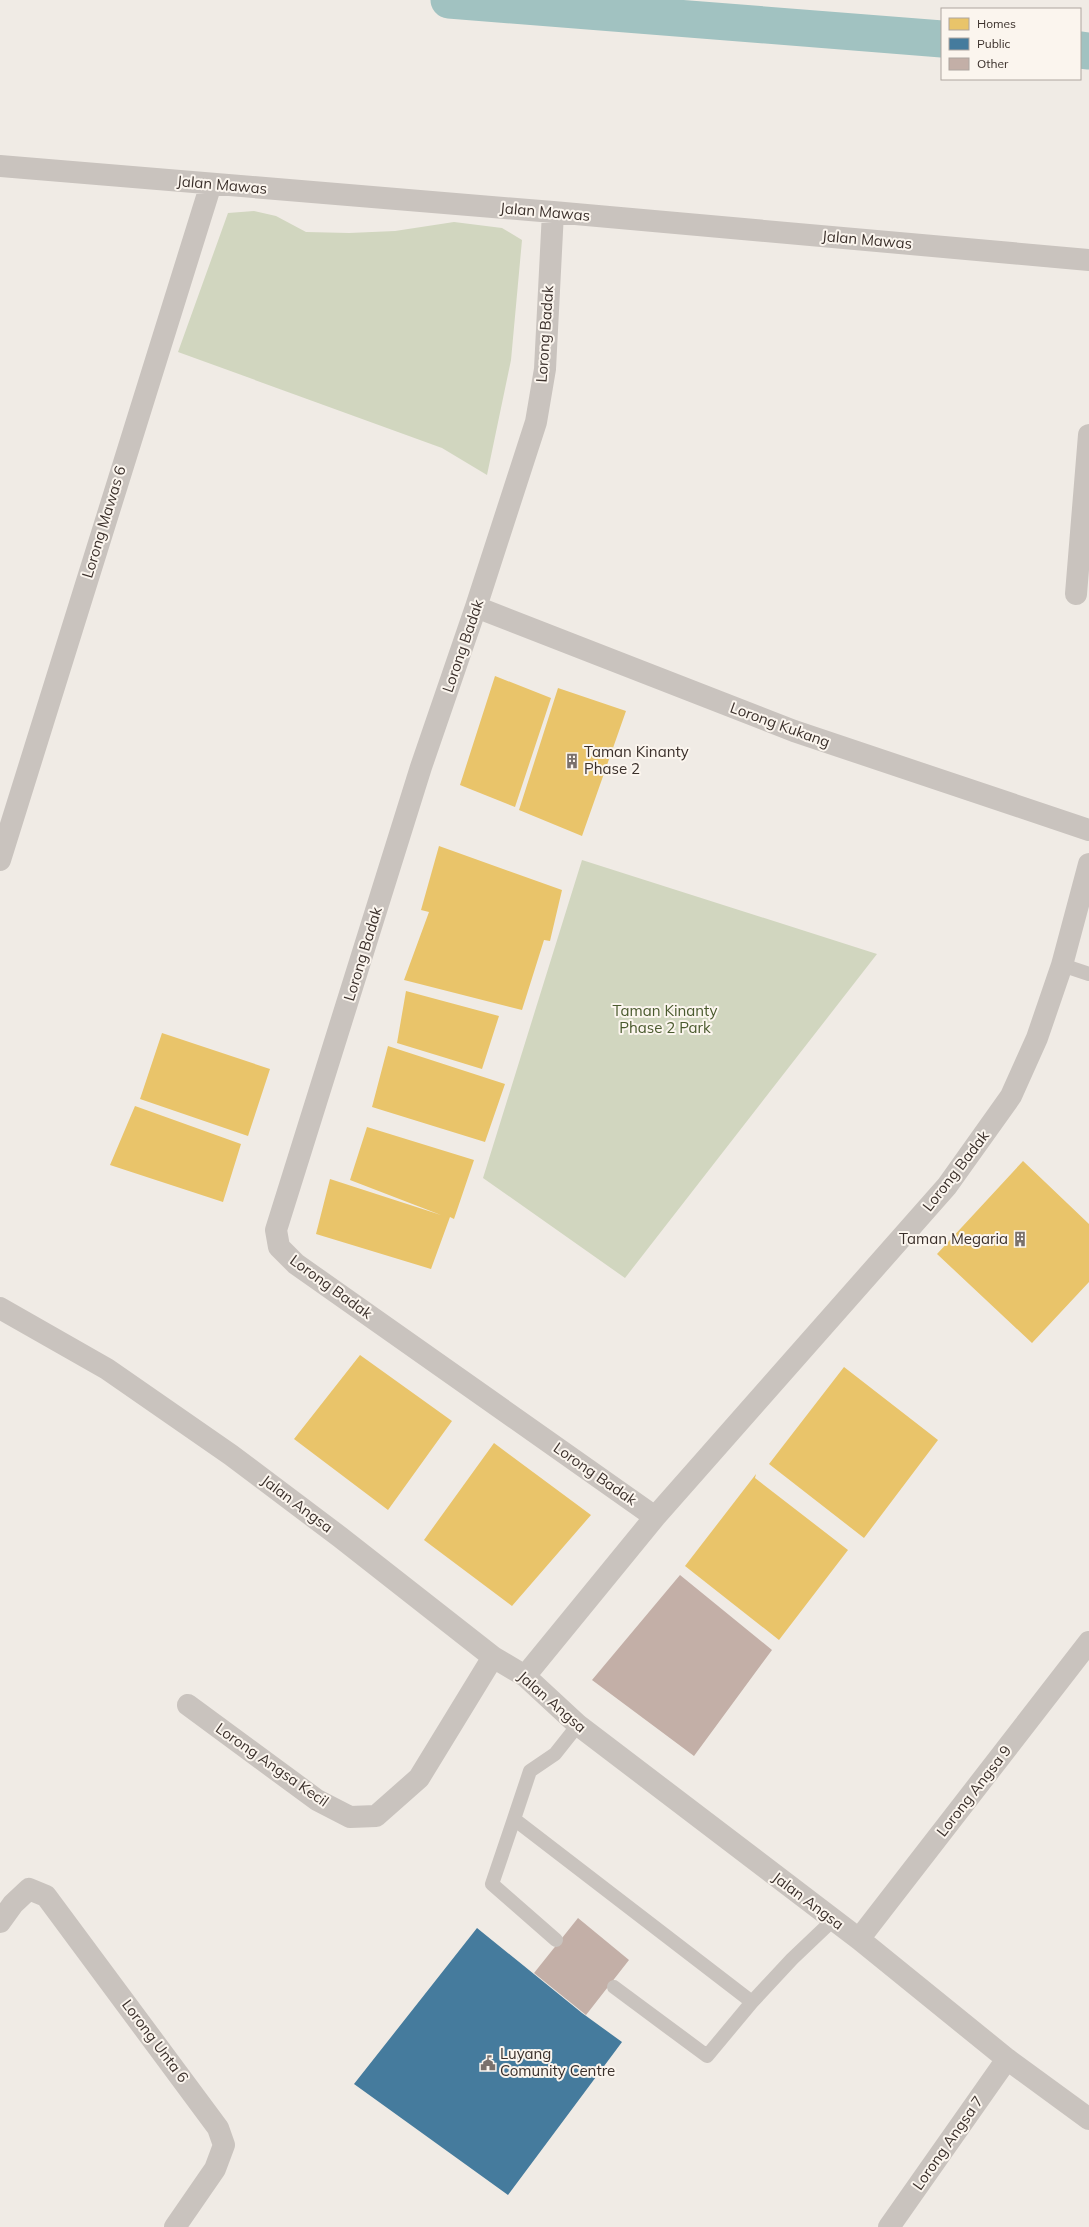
<svg xmlns="http://www.w3.org/2000/svg" width="1089" height="2227" font-family="Mulish,sans-serif">
<rect width="100%" height="100%" fill="#f0ebe5"/>
<!-- green -->
<path fill="#d1d6bf" d="M 254,211 L 276,216 L 306,232 L 349,233 L 395,231 L 454,222 L 502,228 L 522,240 L 511,360 L 487,475 L 442,448 L 178,352 L 228,213 Z
M 582,860 L 877,954 L 625,1278 L 483,1178 Z"/>
<!-- homes -->
<path fill="#e9c46a" d="M 495,676 L 551,698 L 515,807 L 460,785 Z
M 558,688 L 626,711 L 582,836 L 519,810 Z
M 439,846 L 562,890 L 550,941 L 544,940 L 522,1010 L 404,980 L 429,912 L 421,910 Z
M 406,991 L 499,1016 L 482,1069 L 397,1043 Z
M 162,1033 L 270,1069 L 248,1136 L 140,1099 Z
M 388,1046 L 505,1084 L 485,1142 L 372,1107 Z
M 135,1106 L 241,1144 L 223,1202 L 110,1165 Z
M 367,1127 L 474,1160 L 454,1219 L 450,1217 L 431,1269 L 316,1234 L 330,1179 L 441,1215 L 350,1180 Z
M 1023,1161 L 1089,1224 L 1089,1282 L 1032,1343 L 937,1254 Z
M 360,1355 L 452,1421 L 388,1510 L 294,1439 Z
M 844,1367 L 938,1440 L 864,1538 L 769,1464 Z
M 494,1443 L 591,1515 L 512,1606 L 424,1540 Z
M 756,1474 L 755,1478 L 848,1550 L 779,1640 L 685,1566 Z"/>
<!-- public -->
<path fill="#457b9d" d="M 477,1928 L 582,2013 L 622,2042 L 508,2195 L 354,2084 Z"/>
<g fill="none" stroke-linecap="round" stroke-linejoin="round">
<!-- canal -->
<path stroke="#a1c2c1" stroke-width="37" d="M 449,0 L 942,39
M 1080,50 L 1089,51"/>
</g>
<!-- building -->
<path fill="#c3afa7" d="M 680,1575 L 772,1650 L 694,1756 L 592,1680 Z
M 578,1918 L 629,1960 L 586,2015 L 534,1973 Z"/>
<g fill="none" stroke-linecap="round" stroke-linejoin="round">
<!-- service -->
<path stroke="#c9c3be" stroke-width="14" d="M 1062,965 L 1089,974
M 578,1725 L 555,1754 L 530,1771 L 514,1819 L 752,2002 L 792,1959 L 833,1920
M 514,1819 L 492,1884 L 556,1940
M 614,1987 L 707,2056 L 752,2002"/>
<!-- minor -->
<path stroke="#c9c3be" stroke-width="22" d="M 0,166 L 553,212 L 1089,260
M 553,212 L 545,369 L 536,422 L 476,607 L 421,767 L 276,1230 L 279,1247 L 296,1264 L 655,1517
M 1076,594 L 1089,435
M 476,607 L 794,731 L 1089,830
M 0,860 L 211,184
M 0,1308 L 107,1369 L 231,1455 L 340,1537 L 493,1657 L 525,1676 L 578,1725 L 859,1939 L 1007,2059 L 1089,2119
M 525,1676 L 655,1517 L 947,1186 L 1011,1096 L 1037,1038 L 1062,965 L 1089,864
M 188,1705 L 317,1800 L 350,1817 L 376,1816 L 419,1778 L 493,1657
M 0,1922 L 13,1904 L 29,1889 L 46,1896 L 218,2128 L 224,2145 L 215,2169 L 175,2227
M 859,1939 L 1089,1642
M 889,2227 L 1007,2059"/>
</g>
<!-- icons -->
<defs>
<g id="building-bare" transform="scale(1.2)"><path d="M-4-6H4V6H1V3H-1V6H-4ZM-2.5-4.3h1.7v1.8h-1.7ZM.8-4.3h1.7v1.8H.8ZM-2.5-1h1.7V.8h-1.7ZM.8-1h1.7V.8H.8Z" fill="#7a716c" stroke="#fbf5ee" stroke-width="2.5" paint-order="stroke"/></g>
<g id="civic-bare" transform="scale(1.2)"><path d="M-.6-6.5H3V-4.5H.6V-3L4-1V1h2V6H-6V1h2V-1L-.6-3ZM-1.2 2.5V6h2.4V2.5Z" fill="#7a716c" stroke="#fbf5ee" stroke-width="2.5" paint-order="stroke"/></g>
</defs>
<g fill-rule="evenodd">
<use href="#building-bare" x="572" y="761"/>
<use href="#building-bare" x="1020" y="1239"/>
<use href="#civic-bare" x="488" y="2063"/>
</g>
<g text-anchor="middle" stroke-width="4" stroke-linejoin="round" paint-order="stroke">
<!-- street labels -->
<g font-size="15" fill="#3b302b" stroke="#fbf5ee">
<text transform="translate(222 185) rotate(5)" y="5">Jalan Mawas</text>
<text transform="translate(545 212) rotate(5)" y="5">Jalan Mawas</text>
<text transform="translate(867 240) rotate(5)" y="5">Jalan Mawas</text>
<text transform="translate(545 334) rotate(-86)" y="5">Lorong Badak</text>
<text transform="translate(104 522) rotate(-73)" y="5">Lorong Mawas 6</text>
<text transform="translate(463 646) rotate(-71)" y="5">Lorong Badak</text>
<text transform="translate(780 725) rotate(20)" y="5">Lorong Kukang</text>
<text transform="translate(363 954) rotate(-73)" y="5">Lorong Badak</text>
<text transform="translate(956 1171) rotate(-52)" y="5">Lorong Badak</text>
<text transform="translate(331 1287) rotate(36)" y="5">Lorong Badak</text>
<text transform="translate(595 1474) rotate(35)" y="5">Lorong Badak</text>
<text transform="translate(297 1504) rotate(37)" y="5">Jalan Angsa</text>
<text transform="translate(552 1702) rotate(41)" y="5">Jalan Angsa</text>
<text transform="translate(272 1765) rotate(35)" y="5">Lorong Angsa Kecil</text>
<text transform="translate(974 1791) rotate(-52)" y="5">Lorong Angsa 9</text>
<text transform="translate(808 1901) rotate(37)" y="5">Jalan Angsa</text>
<text transform="translate(155 2041) rotate(53)" y="5">Lorong Unta 6</text>
<text transform="translate(948 2143) rotate(-55)" y="5">Lorong Angsa 7</text>
</g>
<!-- poi labels -->
<g font-size="15" fill="#3b302b" stroke="#fbf5ee" text-anchor="start">
<text x="584" y="757">Taman Kinanty<tspan x="584" dy="17">Phase 2</tspan></text>
<text x="1008" y="1244" text-anchor="end">Taman Megaria</text>
<text x="500" y="2059">Luyang<tspan x="500" dy="17">Comunity Centre</tspan></text>
</g>
<!-- park labels -->
<g font-size="15" fill="#4a5a2e" stroke="#fbf5ee">
<text x="665" y="1016">Taman Kinanty<tspan x="665" dy="17">Phase 2 Park</tspan></text>
</g>
</g>
<!-- legend -->
<rect x="941" y="8" width="140" height="72" fill="#fbf5ee" stroke="#aea6a0"/>
<rect x="949" y="18" width="20" height="12" fill="#e9c46a" stroke="#aea6a0"/>
<text x="977" y="28" font-size="12" fill="#3b302b">Homes</text>
<rect x="949" y="38" width="20" height="12" fill="#457b9d" stroke="#aea6a0"/>
<text x="977" y="48" font-size="12" fill="#3b302b">Public</text>
<rect x="949" y="58" width="20" height="12" fill="#c3afa7" stroke="#aea6a0"/>
<text x="977" y="68" font-size="12" fill="#3b302b">Other</text>
</svg>
